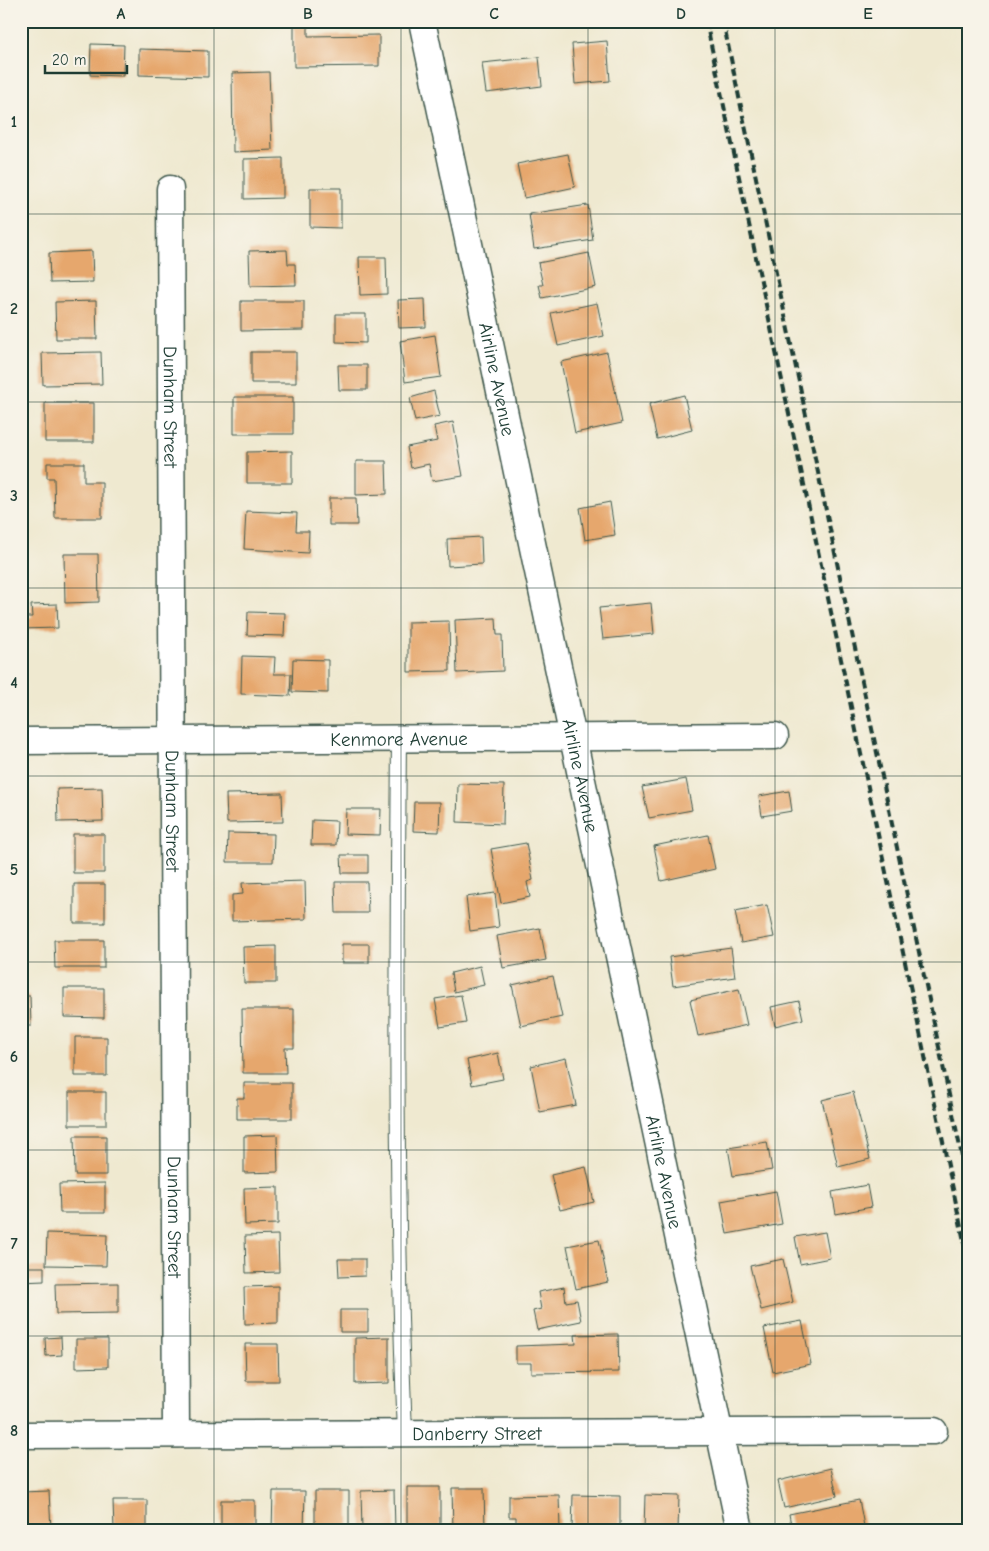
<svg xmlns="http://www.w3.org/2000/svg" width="989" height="1551" font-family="'Comic Neue',sans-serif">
<rect width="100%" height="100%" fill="#f7f3e8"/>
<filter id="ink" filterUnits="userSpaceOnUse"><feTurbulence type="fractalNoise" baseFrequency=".02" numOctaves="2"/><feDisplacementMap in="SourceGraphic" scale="10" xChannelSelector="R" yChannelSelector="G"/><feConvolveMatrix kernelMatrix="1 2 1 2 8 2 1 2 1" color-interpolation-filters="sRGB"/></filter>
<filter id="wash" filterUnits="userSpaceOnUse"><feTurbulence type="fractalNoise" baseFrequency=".0096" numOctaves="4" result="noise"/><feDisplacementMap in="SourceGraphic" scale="20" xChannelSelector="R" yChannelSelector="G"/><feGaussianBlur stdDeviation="1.12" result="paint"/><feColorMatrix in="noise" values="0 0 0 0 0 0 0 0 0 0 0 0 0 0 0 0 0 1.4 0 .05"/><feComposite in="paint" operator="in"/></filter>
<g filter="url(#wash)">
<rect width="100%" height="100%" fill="#efe9d0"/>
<g id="blocks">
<!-- building -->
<path fill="#e6a76d" d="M 294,21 L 308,21 L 308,36 L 379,35 L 379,66 L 294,67 Z
M 607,41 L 610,81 L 575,84 L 572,44 Z
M 91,44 L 124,45 L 123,76 L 90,75 Z
M 139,49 L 208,51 L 208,77 L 139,75 Z
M 539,57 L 542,86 L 486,93 L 482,63 Z
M 269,72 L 272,150 L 233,152 L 232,73 Z
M 568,154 L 575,187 L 524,198 L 517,164 Z
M 283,158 L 283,198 L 244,199 L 244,159 Z
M 310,188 L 341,188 L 341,228 L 310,227 Z
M 588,205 L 593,240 L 534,249 L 529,214 Z
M 287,250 L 288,264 L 295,264 L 296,285 L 250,286 L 249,251 Z
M 92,251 L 93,282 L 50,283 L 49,253 Z
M 589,253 L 596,287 L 542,298 L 539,285 L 543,285 L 538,263 Z
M 359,257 L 386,257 L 387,294 L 360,295 Z
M 425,299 L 426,327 L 399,328 L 398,300 Z
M 96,301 L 97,339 L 56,339 L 55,302 Z
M 241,301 L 304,301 L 304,330 L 241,331 Z
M 597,303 L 604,336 L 558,346 L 551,313 Z
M 336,314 L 366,314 L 366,343 L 336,342 Z
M 435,335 L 441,377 L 405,382 L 400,341 Z
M 101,352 L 102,384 L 43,385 L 42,353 Z
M 251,352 L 296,352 L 296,383 L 251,383 Z
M 607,352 L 622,423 L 575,433 L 561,362 Z
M 338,365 L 367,365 L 367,390 L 339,390 Z
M 434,391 L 440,416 L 415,421 L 410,398 Z
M 684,395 L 692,430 L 657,439 L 649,404 Z
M 234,397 L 293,397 L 293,434 L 234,434 Z
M 45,403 L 94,403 L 94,442 L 45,442 Z
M 453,422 L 463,476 L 432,481 L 429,464 L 411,468 L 407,447 L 437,441 L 434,426 Z
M 292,451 L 292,483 L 247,483 L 247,452 Z
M 356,461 L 386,461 L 387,494 L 356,495 Z
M 47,463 L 84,463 L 84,482 L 102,482 L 102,518 L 55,518 L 54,478 L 47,478 Z
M 329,498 L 356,498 L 357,525 L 329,525 Z
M 610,502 L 615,535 L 585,540 L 580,508 Z
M 246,511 L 297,513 L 296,531 L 309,531 L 308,553 L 244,549 Z
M 481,537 L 482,564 L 448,566 L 447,539 Z
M 64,554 L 98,554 L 99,602 L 65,603 Z
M 651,603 L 654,634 L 603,639 L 599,608 Z
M 57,604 L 58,628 L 21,629 L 21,617 L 32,617 L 31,605 Z
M 248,612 L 285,613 L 284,636 L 247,635 Z
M 496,618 L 497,635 L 502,635 L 503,671 L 457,673 L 455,620 Z
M 449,621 L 450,671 L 408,672 L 408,622 Z
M 242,656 L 275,657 L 274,674 L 291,674 L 290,696 L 241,694 Z
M 293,659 L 328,660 L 328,693 L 292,692 Z
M 686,779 L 692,810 L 649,818 L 642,787 Z
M 458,784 L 504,785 L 503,824 L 457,822 Z
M 102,788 L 103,821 L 58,822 L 57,789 Z
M 789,791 L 792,811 L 762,816 L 759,796 Z
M 282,793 L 283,822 L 227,823 L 226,794 Z
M 414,802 L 440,802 L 439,832 L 413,831 Z
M 346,809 L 381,809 L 380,835 L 345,834 Z
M 312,820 L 337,821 L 336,845 L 311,845 Z
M 228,833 L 274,834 L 273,862 L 227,862 Z
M 73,834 L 104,834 L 104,873 L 73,873 Z
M 708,835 L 715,869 L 661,881 L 654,846 Z
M 526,843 L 533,880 L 527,882 L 530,897 L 501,903 L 491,849 Z
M 341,855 L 368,855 L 368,873 L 342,873 Z
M 305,881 L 306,919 L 232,921 L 232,895 L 243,894 L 242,883 Z
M 335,882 L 367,882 L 368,913 L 336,913 Z
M 74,884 L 105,884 L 105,923 L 74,923 Z
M 495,893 L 499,927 L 470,931 L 466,897 Z
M 767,905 L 774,937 L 741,943 L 735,911 Z
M 540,928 L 546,960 L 503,968 L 497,936 Z
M 54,940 L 104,940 L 104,968 L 55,968 Z
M 342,944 L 369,944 L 369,963 L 342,963 Z
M 276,946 L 276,983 L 244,983 L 243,947 Z
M 731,948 L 735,977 L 673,986 L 669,957 Z
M 480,966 L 484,985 L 454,992 L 451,973 Z
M 553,976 L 562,1017 L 521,1026 L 512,985 Z
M 64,988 L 104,988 L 104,1018 L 64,1017 Z
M 739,989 L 747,1025 L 698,1036 L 690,1000 Z
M 461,995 L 466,1023 L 440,1027 L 435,999 Z
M 21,996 L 30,996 L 31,1026 L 21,1026 Z
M 799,1001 L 803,1019 L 775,1026 L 771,1007 Z
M 242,1009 L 294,1009 L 294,1048 L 285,1048 L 286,1073 L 243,1073 Z
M 75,1037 L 107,1037 L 107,1076 L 75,1076 Z
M 498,1053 L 503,1079 L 472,1085 L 467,1060 Z
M 566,1058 L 576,1105 L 540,1112 L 531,1066 Z
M 244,1083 L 292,1083 L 292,1119 L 237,1119 L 237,1098 L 244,1098 Z
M 69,1092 L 106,1092 L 106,1125 L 69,1125 Z
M 853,1092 L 870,1159 L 838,1167 L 822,1100 Z
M 277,1135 L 278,1172 L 244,1173 L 244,1136 Z
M 74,1136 L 106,1136 L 106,1175 L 75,1175 Z
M 767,1142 L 772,1170 L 733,1176 L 728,1148 Z
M 586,1167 L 594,1202 L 560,1210 L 551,1175 Z
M 105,1183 L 105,1213 L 60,1213 L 59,1184 Z
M 867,1185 L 871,1207 L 836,1214 L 832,1192 Z
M 278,1187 L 278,1224 L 245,1225 L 244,1188 Z
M 776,1191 L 782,1224 L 727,1234 L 721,1201 Z
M 825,1232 L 830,1258 L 800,1264 L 795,1237 Z
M 47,1233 L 107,1235 L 106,1266 L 46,1265 Z
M 278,1235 L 279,1272 L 246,1273 L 245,1236 Z
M 599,1240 L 608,1282 L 576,1289 L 567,1246 Z
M 338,1259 L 365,1259 L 365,1276 L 339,1277 Z
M 783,1259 L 793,1302 L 761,1310 L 750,1266 Z
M 21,1267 L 44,1267 L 44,1281 L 21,1282 Z
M 118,1283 L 118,1313 L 56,1314 L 55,1284 Z
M 278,1286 L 278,1323 L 245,1324 L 244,1287 Z
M 564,1287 L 566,1302 L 577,1300 L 581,1321 L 537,1330 L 533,1311 L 541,1309 L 538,1292 Z
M 340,1310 L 368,1310 L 368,1332 L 340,1332 Z
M 802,1321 L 811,1364 L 773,1372 L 764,1328 Z
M 618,1334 L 619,1372 L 531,1373 L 531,1363 L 516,1363 L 516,1346 L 576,1344 L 575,1335 Z
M 61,1337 L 62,1355 L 46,1356 L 45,1338 Z
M 389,1337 L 389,1383 L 355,1384 L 355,1338 Z
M 76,1339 L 108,1339 L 108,1367 L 76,1368 Z
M 245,1344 L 278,1344 L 279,1381 L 246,1381 Z
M 831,1468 L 837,1496 L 784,1508 L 778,1481 Z
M 407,1487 L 440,1487 L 440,1530 L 407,1530 Z
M 452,1488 L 484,1488 L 485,1530 L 453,1530 Z
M 394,1490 L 395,1530 L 362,1530 L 361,1491 Z
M 49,1491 L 51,1530 L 22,1530 L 21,1492 Z
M 273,1491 L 305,1491 L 304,1530 L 272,1530 Z
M 315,1491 L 349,1491 L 349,1530 L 315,1530 Z
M 559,1495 L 560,1530 L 516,1530 L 516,1517 L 509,1517 L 509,1496 Z
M 573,1495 L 620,1496 L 620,1530 L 572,1530 Z
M 645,1495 L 679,1496 L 678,1530 L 644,1530 Z
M 113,1500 L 147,1500 L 147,1530 L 114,1530 Z
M 221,1500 L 255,1500 L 255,1530 L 221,1530 Z
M 859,1500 L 864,1526 L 844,1530 L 792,1530 L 789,1514 Z"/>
</g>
</g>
<g filter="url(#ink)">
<use href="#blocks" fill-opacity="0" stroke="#3e574b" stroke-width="1"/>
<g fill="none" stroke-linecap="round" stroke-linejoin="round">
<!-- service casing -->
<g stroke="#3e574b" stroke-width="16">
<path id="service" d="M 399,738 C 397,970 395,1201 405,1433"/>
</g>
<!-- minor casing -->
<g stroke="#3e574b" stroke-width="29">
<g id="minor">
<path id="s1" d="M 422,21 L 740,1530"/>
<path id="s2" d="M 170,189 L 176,1434"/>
<path id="s3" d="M 21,741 L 775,736"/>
<path id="s4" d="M 21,1435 L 934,1431"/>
</g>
</g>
<!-- service -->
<use href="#service" stroke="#fff" stroke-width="14"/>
<!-- minor -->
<use href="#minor" stroke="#fff" stroke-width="26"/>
<!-- rail -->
<path stroke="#1f3d34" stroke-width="4" stroke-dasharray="8 4" stroke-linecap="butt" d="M 706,21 L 968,1260
M 723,21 L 968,1185"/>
</g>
</g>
<!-- grid -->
<path fill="none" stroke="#1f3d34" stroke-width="1" stroke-opacity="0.55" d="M 214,21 L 214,1530M 401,21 L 401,1530M 588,21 L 588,1530M 775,21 L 775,1530M 21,214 L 968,214M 21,402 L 968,402M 21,588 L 968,588M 21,776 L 968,776M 21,962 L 968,962M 21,1150 L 968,1150M 21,1336 L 968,1336"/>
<g text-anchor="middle" stroke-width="4" stroke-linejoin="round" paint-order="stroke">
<!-- street labels -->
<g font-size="19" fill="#1f3d34" stroke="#f7f3e8">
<text dy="7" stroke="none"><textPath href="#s1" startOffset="366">Airline Avenue</textPath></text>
<text dy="7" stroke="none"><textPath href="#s2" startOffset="218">Dunham Street</textPath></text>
<text dy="7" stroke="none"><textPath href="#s3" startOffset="378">Kenmore Avenue</textPath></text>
<text dy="7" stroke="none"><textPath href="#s1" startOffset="771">Airline Avenue</textPath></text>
<text dy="7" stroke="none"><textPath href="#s2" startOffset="622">Dunham Street</textPath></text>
<text dy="7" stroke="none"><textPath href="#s1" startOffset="1176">Airline Avenue</textPath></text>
<text dy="7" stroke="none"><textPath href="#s2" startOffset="1028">Dunham Street</textPath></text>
<text dy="7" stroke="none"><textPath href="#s4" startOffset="456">Danberry Street</textPath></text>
</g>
</g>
<!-- margin -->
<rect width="989" height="1551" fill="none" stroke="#f7f3e8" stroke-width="55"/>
<!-- scale -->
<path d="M45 65v8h82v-8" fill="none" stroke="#1f3d34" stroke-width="2.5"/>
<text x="52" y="65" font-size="15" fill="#1f3d34" stroke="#f7f3e8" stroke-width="4" paint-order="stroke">20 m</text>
<rect x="28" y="28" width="934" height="1496" fill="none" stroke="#1f3d34" stroke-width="2"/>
<g font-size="16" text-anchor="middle" font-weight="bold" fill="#1f3d34">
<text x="121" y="19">A</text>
<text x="308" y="19">B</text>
<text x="494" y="19">C</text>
<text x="681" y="19">D</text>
<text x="868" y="19">E</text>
<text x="14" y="127">1</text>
<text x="14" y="314">2</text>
<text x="14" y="501">3</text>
<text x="14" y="688">4</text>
<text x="14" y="875">5</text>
<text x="14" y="1062">6</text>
<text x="14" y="1249">7</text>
<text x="14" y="1436">8</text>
</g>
</svg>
